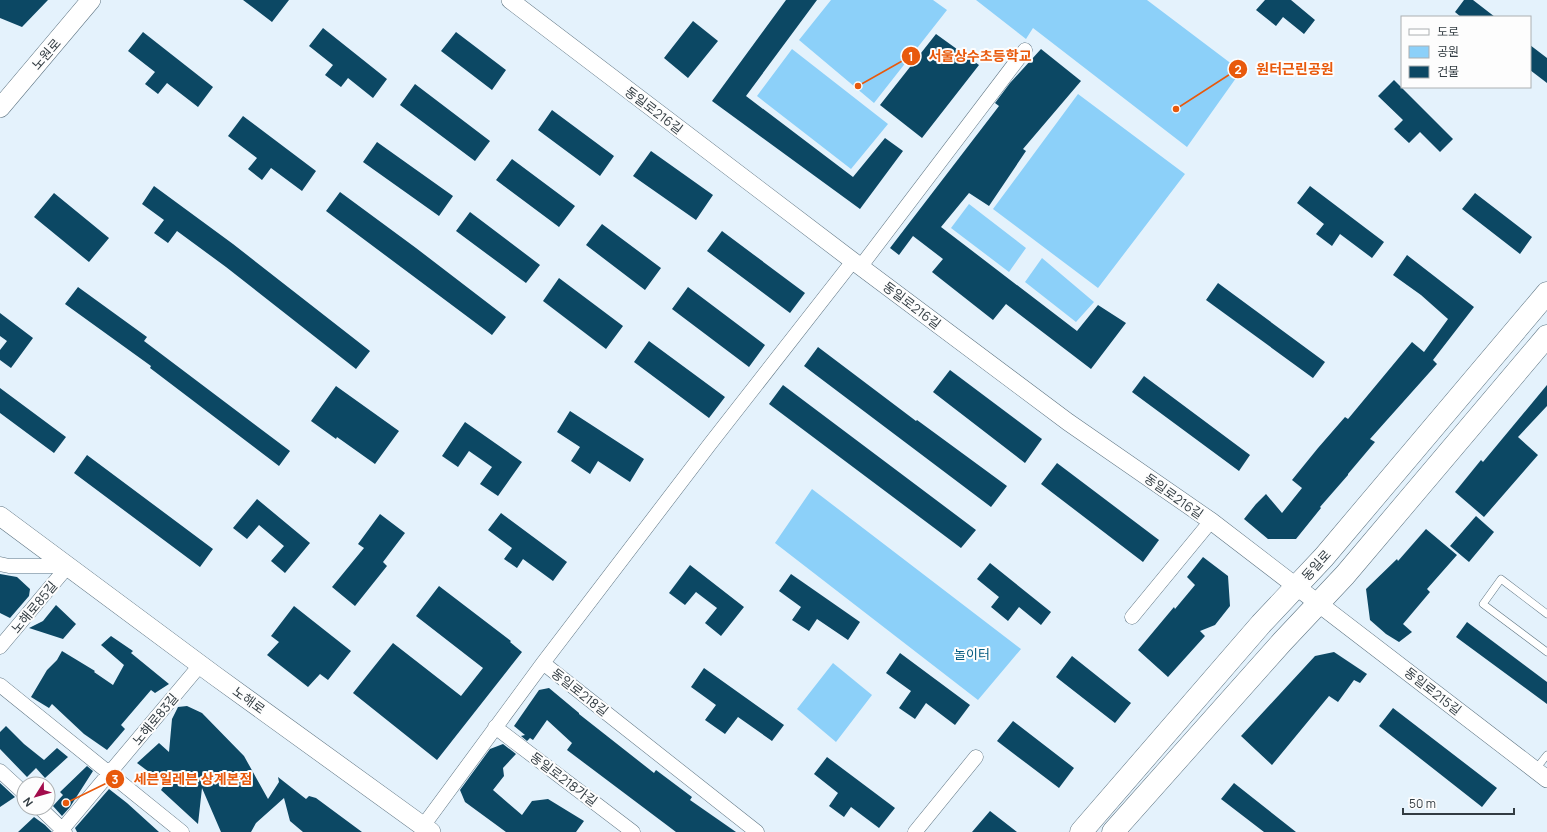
<svg xmlns="http://www.w3.org/2000/svg" width="1547" height="832" font-family="Manrope,'Noto Sans KR',sans-serif">
<rect width="100%" height="100%" fill="#e4f2fc"/>
<!-- green -->
<path fill="#8cd0f9" d="M 831,0 L 933,0 L 947,10 L 874,103 L 799,40 Z
M 976,0 L 1147,0 L 1241,71 L 1187,147 L 1033,28 L 1026,39 Z
M 792,49 L 888,124 L 851,169 L 757,96 Z
M 1078,94 L 1185,174 L 1098,288 L 993,209 Z
M 969,204 L 1026,248 L 1009,272 L 951,228 Z
M 1042,258 L 1094,302 L 1076,322 L 1025,282 Z
M 812,489 L 1021,649 L 978,700 L 775,543 Z
M 833,663 L 872,695 L 836,742 L 797,709 Z"/>
<!-- building -->
<path fill="#0c4864" d="M 0,0 L 48,0 L 22,27 L 0,18 Z
M 243,0 L 289,0 L 272,22 Z
M 786,0 L 817,0 L 746,96 L 853,177 L 885,138 L 903,151 L 860,209 L 712,101 Z
M 1265,0 L 1291,0 L 1315,20 L 1304,34 L 1283,17 L 1276,26 L 1256,10 Z
M 1464,0 L 1473,0 L 1495,17 L 1461,17 L 1455,12 Z
M 693,21 L 718,41 L 688,78 L 664,58 Z
M 323,28 L 387,79 L 373,98 L 348,78 L 341,87 L 325,75 L 333,65 L 309,46 Z
M 143,32 L 213,87 L 198,107 L 167,83 L 158,94 L 145,84 L 155,72 L 128,51 Z
M 456,32 L 506,70 L 492,90 L 441,51 Z
M 936,34 L 979,65 L 922,138 L 880,105 Z
M 1530,45 L 1547,58 L 1547,83 L 1530,70 Z
M 1041,49 L 1081,81 L 1023,149 L 1026,151 L 989,206 L 969,193 L 941,227 L 1077,331 L 1098,305 L 1126,323 L 1091,369 L 1006,304 L 993,320 L 932,272 L 943,259 L 913,236 L 899,255 L 890,248 L 999,106 L 995,103 L 1010,83 Z
M 1394,80 L 1453,139 L 1440,152 L 1420,132 L 1409,143 L 1394,129 L 1403,120 L 1378,96 Z
M 415,84 L 490,141 L 475,161 L 400,105 Z
M 552,110 L 614,156 L 600,176 L 538,130 Z
M 243,116 L 316,171 L 302,191 L 271,168 L 262,180 L 248,169 L 257,158 L 228,136 Z
M 377,142 L 453,196 L 439,216 L 363,162 Z
M 651,151 L 713,195 L 696,220 L 633,176 Z
M 512,159 L 575,206 L 559,227 L 496,180 Z
M 154,186 L 233,244 L 370,351 L 356,369 L 226,267 L 177,231 L 168,243 L 154,233 L 164,220 L 142,204 Z
M 1310,186 L 1384,242 L 1372,258 L 1340,234 L 1332,246 L 1316,234 L 1324,224 L 1297,203 Z
M 340,192 L 416,248 L 506,317 L 492,335 L 326,211 Z
M 54,193 L 109,238 L 89,262 L 34,217 Z
M 1475,193 L 1532,237 L 1520,254 L 1462,209 Z
M 470,212 L 540,265 L 526,283 L 456,231 Z
M 602,224 L 661,268 L 645,290 L 586,245 Z
M 722,231 L 805,293 L 790,313 L 707,251 Z
M 1407,255 L 1474,307 L 1433,360 L 1437,364 L 1370,439 L 1375,442 L 1348,474 L 1348,475 L 1320,507 L 1321,508 L 1296,539 L 1268,539 L 1244,519 L 1256,504 L 1266,494 L 1282,513 L 1302,488 L 1292,480 L 1318,448 L 1345,417 L 1348,419 L 1412,342 L 1424,352 L 1448,319 L 1421,295 L 1393,275 Z
M 559,278 L 623,326 L 606,349 L 543,301 Z
M 1218,283 L 1325,362 L 1313,378 L 1206,300 Z
M 78,287 L 147,337 L 144,341 L 290,451 L 279,466 L 150,368 L 151,366 L 65,304 Z
M 688,287 L 765,345 L 749,367 L 672,309 Z
M 0,313 L 33,338 L 11,368 L 0,360 L 0,350 L 7,341 L 0,336 Z
M 649,341 L 725,397 L 709,418 L 634,362 Z
M 818,347 L 916,421 L 917,420 L 1007,486 L 991,507 L 804,366 Z
M 950,370 L 1042,439 L 1025,463 L 933,392 Z
M 1144,376 L 1250,455 L 1239,471 L 1132,392 Z
M 783,385 L 976,530 L 961,548 L 769,404 Z
M 1547,385 L 1547,406 L 1518,437 L 1538,455 L 1484,517 L 1455,492 L 1481,460 L 1483,462 Z
M 336,386 L 399,431 L 375,464 L 337,437 L 336,439 L 311,421 Z
M 0,388 L 66,437 L 54,453 L 0,413 Z
M 570,411 L 644,459 L 630,482 L 598,461 L 590,474 L 571,461 L 580,447 L 557,432 Z
M 465,422 L 522,462 L 498,496 L 480,484 L 492,467 L 469,451 L 458,467 L 442,456 Z
M 87,455 L 213,549 L 200,567 L 74,473 Z
M 1057,463 L 1159,540 L 1143,562 L 1041,484 Z
M 257,499 L 310,543 L 285,573 L 271,561 L 284,546 L 259,525 L 247,539 L 233,528 Z
M 501,513 L 567,562 L 553,581 L 523,559 L 517,568 L 504,559 L 512,548 L 488,530 Z
M 380,514 L 405,533 L 383,562 L 387,566 L 355,606 L 332,587 L 364,548 L 358,544 Z
M 1476,516 L 1494,532 L 1469,562 L 1450,546 Z
M 1426,529 L 1457,555 L 1427,589 L 1430,592 L 1403,624 L 1412,632 L 1399,642 L 1386,634 L 1370,620 L 1366,589 L 1397,559 L 1398,561 Z
M 1203,557 L 1228,576 L 1230,606 L 1215,625 L 1200,631 L 1205,636 L 1168,677 L 1138,650 L 1174,607 L 1175,609 L 1195,585 L 1187,577 Z
M 990,563 L 1051,612 L 1041,625 L 1019,607 L 1008,621 L 991,607 L 999,597 L 977,579 Z
M 690,565 L 744,607 L 721,636 L 705,623 L 717,608 L 696,592 L 685,605 L 669,593 Z
M 0,574 L 17,577 L 30,589 L 29,596 L 10,618 L 0,613 Z
M 791,574 L 860,622 L 848,640 L 817,619 L 809,631 L 792,620 L 801,607 L 779,591 Z
M 439,586 L 511,641 L 510,642 L 522,652 L 437,760 L 353,693 L 393,643 L 461,696 L 483,668 L 416,616 Z
M 56,605 L 76,624 L 63,639 L 29,628 L 43,621 Z
M 294,606 L 351,651 L 328,680 L 320,674 L 308,687 L 267,655 L 279,642 L 271,636 Z
M 1467,622 L 1547,682 L 1547,704 L 1456,637 Z
M 111,636 L 133,651 L 131,653 L 169,684 L 155,693 L 151,690 L 121,725 L 125,729 L 107,750 L 84,734 L 52,704 L 49,708 L 31,697 L 47,670 L 57,660 L 62,651 L 95,671 L 94,672 L 113,685 L 124,665 L 101,645 Z
M 1334,652 L 1367,674 L 1360,683 L 1354,680 L 1338,702 L 1329,696 L 1272,765 L 1241,736 L 1315,656 Z
M 900,653 L 970,705 L 955,725 L 926,703 L 915,719 L 899,708 L 911,691 L 886,673 Z
M 1072,656 L 1131,703 L 1115,723 L 1056,677 Z
M 704,668 L 784,725 L 772,741 L 738,717 L 725,734 L 705,720 L 716,705 L 691,687 Z
M 549,688 L 579,713 L 579,714 L 654,773 L 656,770 L 692,797 L 690,800 L 736,832 L 676,832 L 567,750 L 572,743 L 547,720 L 533,740 L 530,738 L 527,741 L 521,736 L 525,735 L 514,726 L 539,690 Z
M 187,706 L 202,713 L 244,756 L 268,799 L 279,782 L 278,777 L 306,799 L 309,796 L 316,798 L 362,832 L 303,832 L 290,821 L 284,798 L 256,823 L 251,832 L 221,832 L 202,788 L 198,824 L 161,790 L 165,784 L 137,763 L 159,743 L 169,752 L 172,719 L 178,707 Z
M 1393,708 L 1497,788 L 1482,807 L 1379,726 Z
M 1013,721 L 1074,768 L 1059,788 L 997,741 Z
M 6,726 L 24,744 L 44,760 L 57,748 L 68,757 L 45,778 L 36,768 L 27,777 L 0,749 L 0,732 Z
M 503,744 L 516,754 L 503,768 L 504,776 L 493,790 L 522,815 L 532,801 L 548,799 L 584,821 L 576,832 L 506,832 L 465,802 L 460,790 L 490,749 Z
M 827,757 L 895,808 L 879,828 L 851,807 L 844,817 L 829,806 L 838,793 L 814,774 Z
M 87,766 L 93,771 L 70,807 L 62,816 L 53,806 L 63,795 L 60,792 Z
M 0,783 L 15,797 L 0,807 Z
M 1234,783 L 1296,832 L 1264,832 L 1221,799 Z
M 109,789 L 127,803 L 159,832 L 77,832 L 75,828 Z
M 990,811 L 1017,832 L 972,832 Z
M 34,817 L 45,825 L 52,832 L 18,832 Z"/>
<g fill="none" stroke-linecap="round" stroke-linejoin="round">
<!-- service casing -->
<g stroke="#5f7583" stroke-width="8">
<path id="service" d="M 1547,614 L 1501,579 L 1483,604 L 1547,652
M 1535,770 L 1547,755"/>
</g>
<!-- minor casing -->
<g stroke="#5f7583" stroke-width="15">
<path id="minor" d="M 861,266 L 1025,50
M 0,564 L 9,566 L 68,566
M 1132,617 L 1211,521
M 0,647 L 68,566
M 543,663 L 757,832
M 0,685 L 182,832
M 495,727 L 633,832
M 0,771 L 24,793
M 40,808 L 65,832
M 423,826 L 543,663 L 710,444 L 853,261
M 60,832 L 201,664
M 915,832 L 976,757"/>
</g>
<!-- tertiary casing -->
<g stroke="#5f7583" stroke-width="18">
<path id="tertiary" d="M 510,0 L 853,261 L 1068,422 L 1211,521 L 1547,779"/>
</g>
<!-- secondary casing -->
<g stroke="#5f7583" stroke-width="20">
<path id="secondary" d="M 0,108 L 91,0
M 0,516 L 214,675 L 431,832"/>
</g>
<!-- primary casing -->
<g stroke="#5f7583" stroke-width="23">
<path id="primary" d="M 1081,832 L 1261,624 L 1324,557 L 1547,293
M 1113,832 L 1282,642 L 1345,575 L 1547,336"/>
</g>
<!-- service -->
<use href="#service" stroke="#fff" stroke-width="7"/>
<!-- minor -->
<use href="#minor" stroke="#fff" stroke-width="14"/>
<!-- tertiary -->
<use href="#tertiary" stroke="#fff" stroke-width="17"/>
<!-- secondary -->
<use href="#secondary" stroke="#fff" stroke-width="19"/>
<!-- primary -->
<use href="#primary" stroke="#fff" stroke-width="22"/>
</g>
<g text-anchor="middle" stroke-width="4" stroke-linejoin="round" paint-order="stroke">
<!-- street labels -->
<g font-size="13" fill="#323c42" stroke="#fdfdfd">
<text transform="translate(46 54) rotate(-49)" y="5">노원로</text>
<text transform="translate(654 110) rotate(37)" y="5">동일로216길</text>
<text transform="translate(912 305) rotate(37)" y="5">동일로216길</text>
<text transform="translate(1174 496) rotate(35)" y="5">동일로216길</text>
<text transform="translate(1316 565) rotate(-48)" y="5">동일로</text>
<text transform="translate(34 607) rotate(-50)" y="5">노해로85길</text>
<text transform="translate(1433 691) rotate(38)" y="5">동일로215길</text>
<text transform="translate(580 692) rotate(38)" y="5">동일로218길</text>
<text transform="translate(249 700) rotate(36)" y="5">노해로</text>
<text transform="translate(155 719) rotate(-50)" y="5">노해로83길</text>
<text transform="translate(564 779) rotate(37)" y="5">동일로218가길</text>
</g>
<!-- park labels -->
<g font-size="13" fill="#055b80" stroke="#fdfdfd">
<text x="972" y="659">놀이터</text>
</g>
</g>
<!-- callouts -->
<path fill="none" stroke="#e8590c" stroke-width="1.5" d="M858 86L911 56M1176 109L1238 69M66 803L115 779"/>
<g fill="#e8590c" stroke="#fdfdfd" stroke-width="1.5">
<circle cx="858" cy="86" r="4"/>
<circle cx="1176" cy="109" r="4"/>
<circle cx="66" cy="803" r="4"/>
<circle cx="911" cy="56" r="10"/>
<circle cx="1238" cy="69" r="10"/>
<circle cx="115" cy="779" r="10"/>
</g>
<g font-size="12" text-anchor="middle" font-weight="bold" fill="#fff">
<text x="911" y="61">1</text>
<text x="1238" y="74">2</text>
<text x="115" y="784">3</text>
</g>
<g font-size="14" text-anchor="middle" font-weight="bold" fill="#e8590c" stroke="#fdfdfd" stroke-width="4" stroke-linejoin="round" paint-order="stroke">
<text x="980" y="61">서울상수초등학교</text>
<text x="1295" y="74">원터근린공원</text>
<text x="193" y="784">세븐일레븐 상계본점</text>
</g>
<!-- legend -->
<rect x="1401" y="16" width="130" height="72" fill="#fdfdfd" stroke="#acb0b2"/>
<rect x="1409" y="29" width="20" height="6" fill="#ffffff" stroke="#acb0b2"/>
<text x="1437" y="36" font-size="12" fill="#323c42">도로</text>
<rect x="1409" y="46" width="20" height="12" fill="#8cd0f9" stroke="#acb0b2"/>
<text x="1437" y="56" font-size="12" fill="#323c42">공원</text>
<rect x="1409" y="66" width="20" height="12" fill="#0c4864" stroke="#acb0b2"/>
<text x="1437" y="76" font-size="12" fill="#323c42">건물</text>
<!-- north arrow -->
<g transform="translate(36 796) rotate(233)"><circle r="19" fill="#fdfdfd" stroke="#acb0b2"/>
<path d="M0-3L7 15L0 10L-7 15Z" fill="#a20b4b"/>
<text y="-6" font-size="11" font-weight="bold" text-anchor="middle" fill="#323c42">N</text>
</g>
<!-- scale -->
<path d="M1403 808v6h111v-6" fill="none" stroke="#323c42" stroke-width="2"/>
<text x="1409" y="808" font-size="12" fill="#323c42" stroke="#fdfdfd" stroke-width="3" paint-order="stroke">50 m</text>
</svg>
